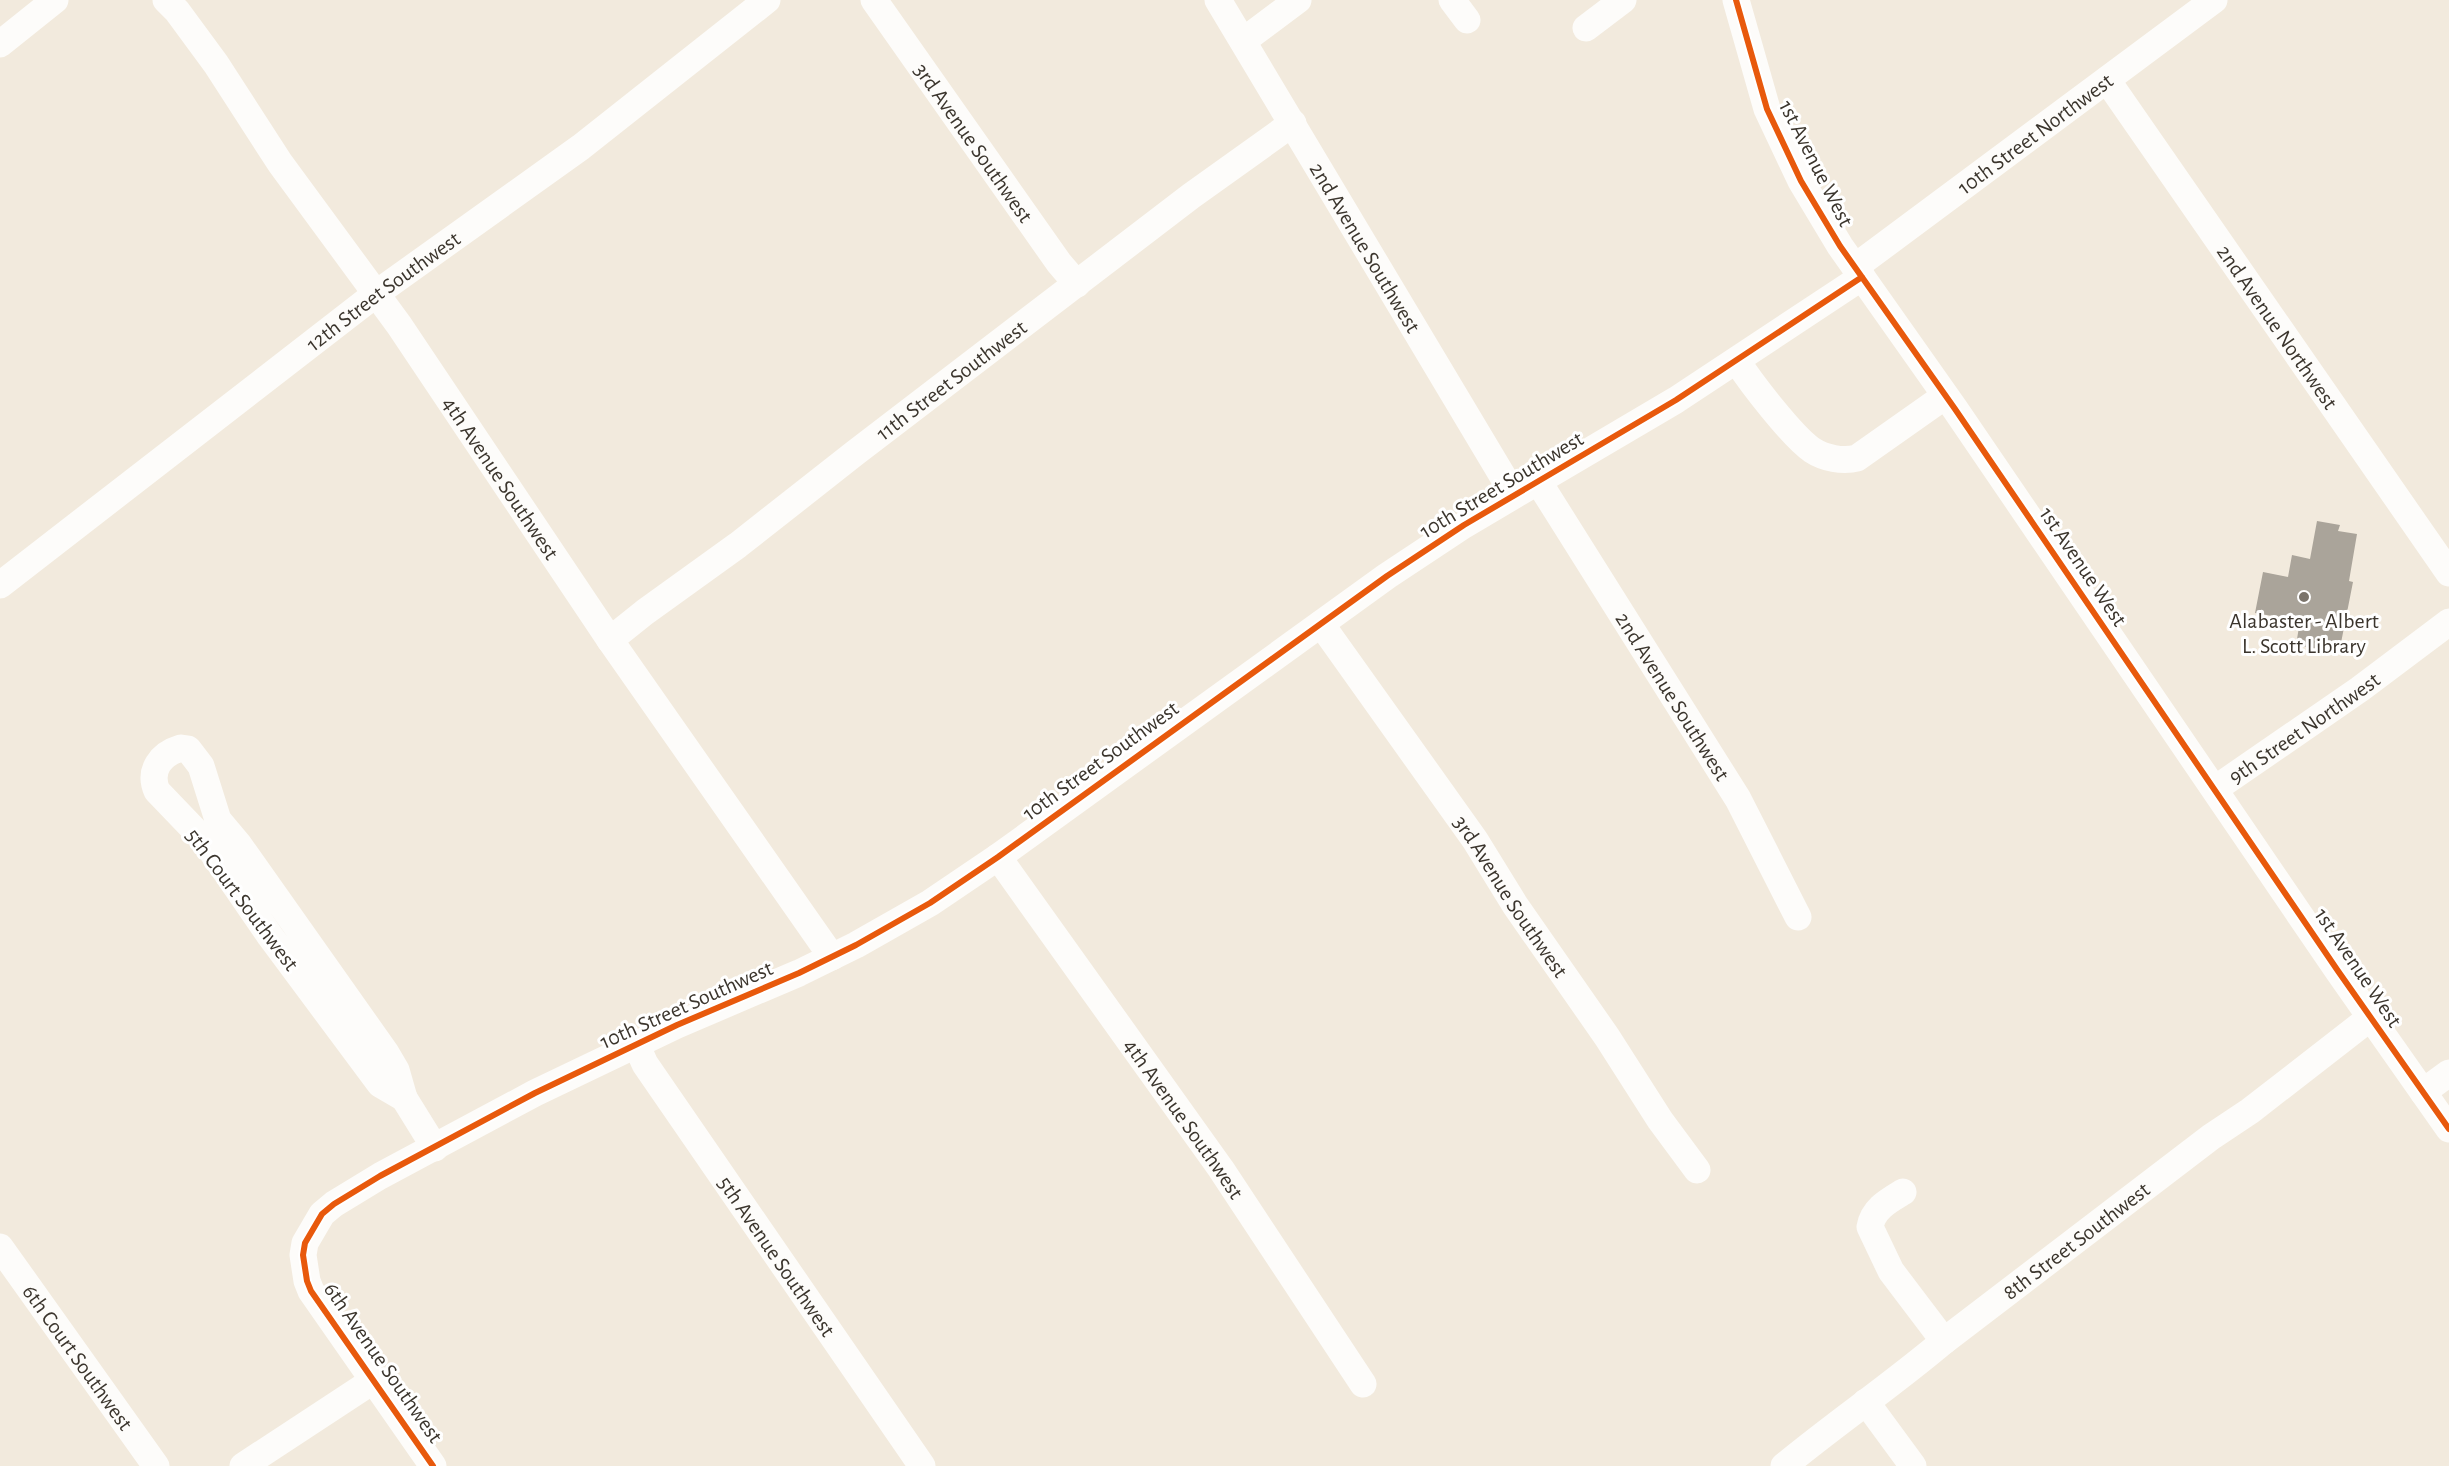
<svg xmlns="http://www.w3.org/2000/svg" width="2449" height="1466" font-family="'Alegreya Sans',sans-serif">
<rect width="100%" height="100%" fill="#f2eadd"/>
<!-- building -->
<path fill="#aaa49a" d="M 2317,521 L 2340,525 L 2338,531 L 2357,534 L 2349,581 L 2353,582 L 2339,653 L 2296,645 L 2300,621 L 2255,613 L 2263,572 L 2288,577 L 2292,555 L 2310,559 Z"/>
<g fill="none" stroke-linecap="round" stroke-linejoin="round">
<!-- minor -->
<g stroke="#fdfcfa" stroke-width="27">
<path id="s1" d="M 166,0 L 177,11 L 216,64 L 280,163 L 399,325 L 610,640 L 832,957"/>
<path id="s2" d="M 874,0 L 1059,263 L 1077,284"/>
<path id="s3" d="M 1218,0 L 1514,495"/>
<path d="M 1452,0 L 1467,20"/>
<path d="M 1736,0 L 1767,109 L 1801,181 L 1840,246 L 1955,409 L 2338,971 L 2449,1129"/>
<path d="M 1586,28 L 1623,0"/>
<path d="M 1243,41 L 1298,0"/>
<path d="M 0,44 L 55,0"/>
<path id="s4" d="M 2107,80 L 2449,573"/>
<path id="s5" d="M 1855,267 L 2214,0"/>
<path d="M 1737,361 C 1751,383 1792,436 1812,450 C 1824,458 1843,462 1857,458 L 1945,396"/>
<path id="s6" d="M 1538,481 L 1738,799 L 1798,917"/>
<path id="s7" d="M 0,585 L 377,293 L 581,147 L 767,0"/>
<path id="s8" d="M 1321,624 L 1475,840 L 1515,905 L 1607,1037 L 1660,1120 L 1697,1170"/>
<path id="s9" d="M 610,640 L 645,612 L 738,545 L 855,453 L 1191,196 L 1293,123"/>
<path d="M 181,748 L 188,749 L 201,766 L 218,820 L 239,845 L 386,1053 L 396,1070 L 404,1098 L 380,1084 L 270,936 L 204,840 L 157,791 C 148,770 161,754 181,748 Z"/>
<path id="s10" d="M 2215,789 L 2360,689 L 2449,622"/>
<path id="s11" d="M 998,857 L 1221,1169 L 1363,1384"/>
<path id="s12" d="M 636,1044 L 645,1064 L 922,1466"/>
<path d="M 2423,1092 L 2449,1073"/>
<path d="M 404,1098 L 435,1148"/>
<path d="M 1903,1192 C 1888,1201 1873,1209 1870,1227 L 1891,1271 L 1944,1341"/>
<path id="s13" d="M 0,1247 L 156,1466"/>
<path d="M 1866,1402 L 1913,1466"/>
<path d="M 243,1466 L 374,1380"/>
<path d="M 433,1466 L 311,1291 L 307,1281 L 303,1255 L 305,1243 L 322,1214 L 334,1204 L 380,1176 L 535,1093 L 677,1025 L 799,973 L 856,945 L 930,903 L 998,857 L 1387,576 L 1464,525 L 1676,400 L 1862,277"/>
<path id="s14" d="M 1784,1466 C 1836,1423 1892,1385 1944,1341 L 2211,1137 L 2250,1111 L 2371,1017"/>
</g>
<!-- cycleway casing -->
<g stroke="#fff" stroke-width="10">
<path id="cycleway" d="M 1736,0 L 1767,109 L 1801,181 L 1840,246 L 1955,409 L 2338,971 L 2449,1129
M 433,1466 L 311,1291 L 307,1281 L 303,1255 L 305,1243 L 322,1214 L 334,1204 L 380,1176 L 535,1093 L 677,1025 L 799,973 L 856,945 L 930,903 L 998,857 L 1387,576 L 1464,525 L 1676,400 L 1862,277"/>
</g>
<!-- cycleway -->
<use href="#cycleway" stroke="#e8590c" stroke-width="6"/>
</g>
<!-- markers -->
<circle fill="#7b746b" stroke="#fff" stroke-width="2" cx="2304" cy="597" r="6"/>
<g text-anchor="middle" stroke-width="6" stroke-linejoin="round" paint-order="stroke">
<!-- street labels -->
<g font-size="22" fill="#3b352d" stroke="#fff">
<text dy="8" stroke="none"><textPath href="#s5" startOffset="224">10th Street Northwest</textPath></text>
<text dy="8" stroke="none"><textPath href="#s2" startOffset="174">3rd Avenue Southwest</textPath></text>
<text transform="translate(1817 163) rotate(63)" y="8">1st Avenue West</text>
<text dy="8" stroke="none"><textPath href="#s3" startOffset="288">2nd Avenue Southwest</textPath></text>
<text dy="8" stroke="none"><textPath href="#s7" startOffset="483">12th Street Southwest</textPath></text>
<text dy="8" stroke="none"><textPath href="#s4" startOffset="300">2nd Avenue Northwest</textPath></text>
<text dy="8" stroke="none"><textPath href="#s9" startOffset="429">11th Street Southwest</textPath></text>
<text dy="8" stroke="none"><textPath href="#s1" startOffset="584">4th Avenue Southwest</textPath></text>
<text transform="translate(1501 484) rotate(-31)" y="8">10th Street Southwest</text>
<text transform="translate(2084 566) rotate(56)" y="8">1st Avenue West</text>
<text dy="8" stroke="none"><textPath href="#s6" startOffset="254">2nd Avenue Southwest</textPath></text>
<text dy="8" stroke="none"><textPath href="#s10" startOffset="108">9th Street Northwest</textPath></text>
<text transform="translate(1100 760) rotate(-36)" y="8">10th Street Southwest</text>
<text dy="8" stroke="none"><textPath href="#s8" startOffset="332">3rd Avenue Southwest</textPath></text>
<text transform="translate(243 899) rotate(53)" y="8">5th Court Southwest</text>
<text transform="translate(2359 967) rotate(56)" y="8">1st Avenue West</text>
<text transform="translate(686 1004) rotate(-24)" y="8">10th Street Southwest</text>
<text dy="8" stroke="none"><textPath href="#s11" startOffset="321">4th Avenue Southwest</textPath></text>
<text dy="8" stroke="none"><textPath href="#s14" startOffset="369">8th Street Southwest</textPath></text>
<text dy="8" stroke="none"><textPath href="#s12" startOffset="255">5th Avenue Southwest</textPath></text>
<text dy="8" stroke="none"><textPath href="#s13" startOffset="135">6th Court Southwest</textPath></text>
<text transform="translate(384 1362) rotate(55)" y="8">6th Avenue Southwest</text>
</g>
<!-- poi labels -->
<g font-size="22" fill="#3b352d" stroke="#fff">
<text x="2304" y="628">Alabaster - Albert<tspan x="2304" dy="25">L. Scott Library</tspan></text>
</g>
</g>
</svg>
